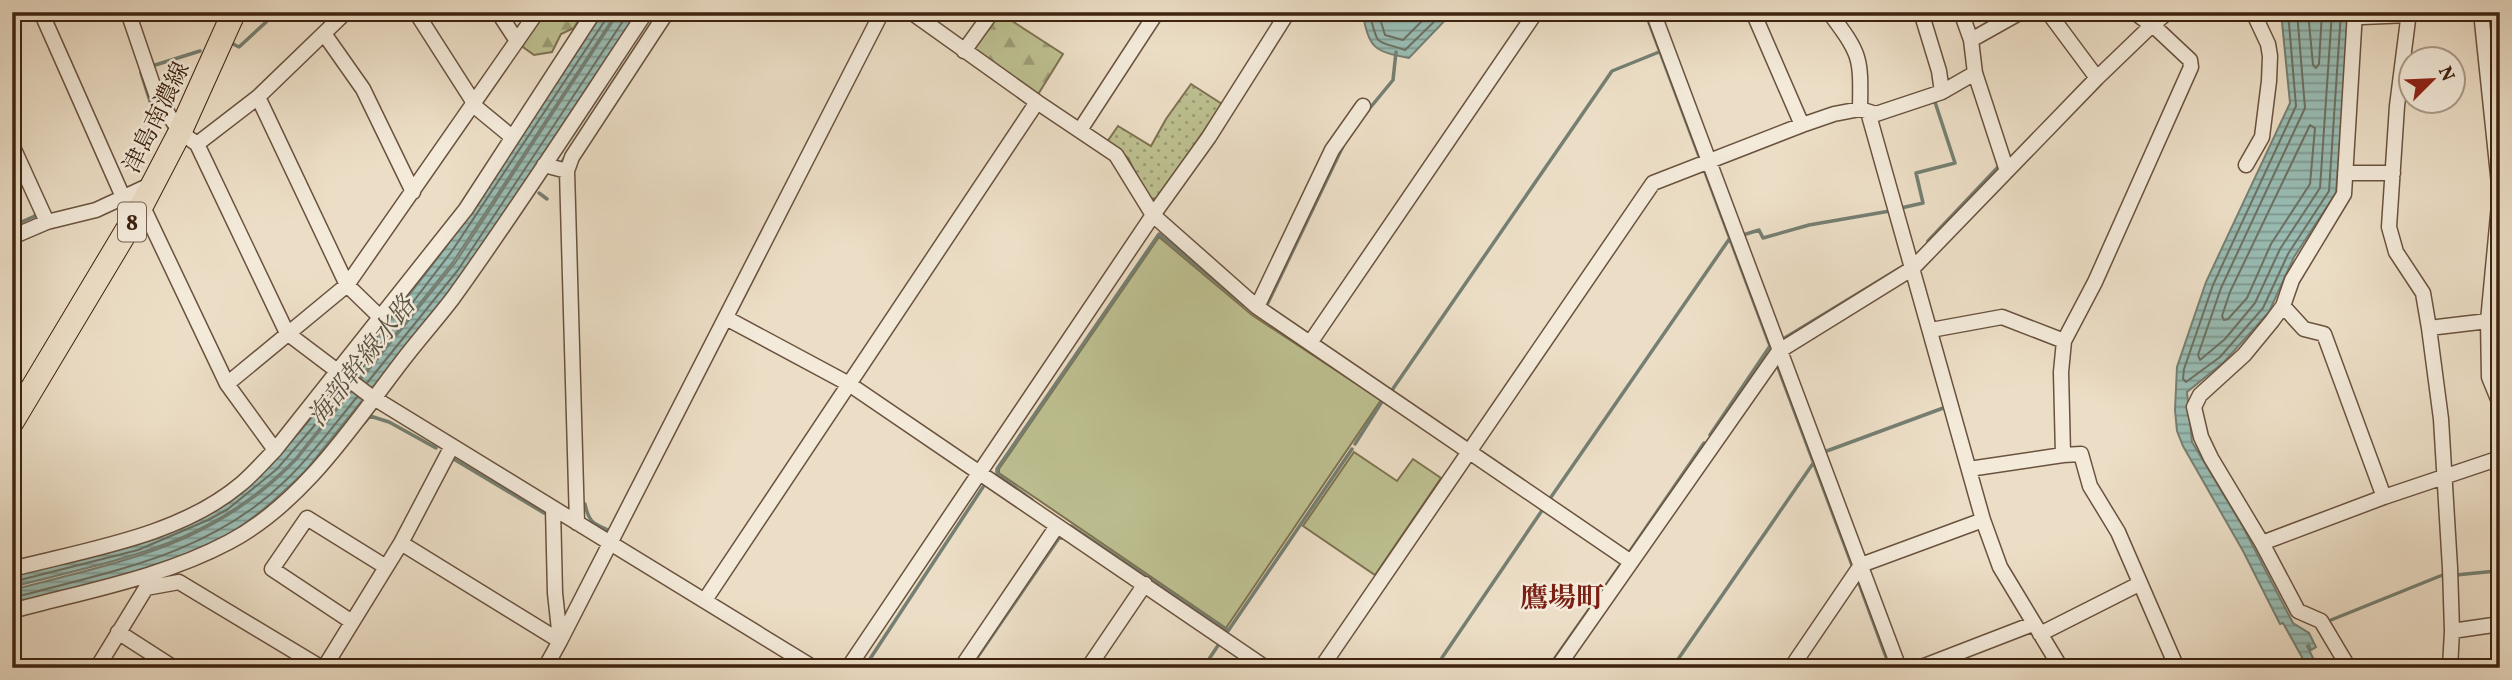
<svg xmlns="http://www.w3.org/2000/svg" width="2512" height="680" font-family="Vollkorn,'Noto Serif JP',serif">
<defs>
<pattern id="grass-dots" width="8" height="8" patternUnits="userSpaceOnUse" patternTransform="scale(1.75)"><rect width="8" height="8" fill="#bdc091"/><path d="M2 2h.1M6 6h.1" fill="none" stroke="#9b9c75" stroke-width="1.8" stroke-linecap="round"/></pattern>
<pattern id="forest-firs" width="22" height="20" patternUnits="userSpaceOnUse" patternTransform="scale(1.75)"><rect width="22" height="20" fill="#bdc091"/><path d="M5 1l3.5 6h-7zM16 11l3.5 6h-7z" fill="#9b9c75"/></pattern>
<pattern id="water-rules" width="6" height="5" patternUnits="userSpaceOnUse" patternTransform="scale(1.75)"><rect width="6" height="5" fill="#99bcb3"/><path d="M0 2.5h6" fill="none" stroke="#7e9890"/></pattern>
</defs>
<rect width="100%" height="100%" fill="#ecdec6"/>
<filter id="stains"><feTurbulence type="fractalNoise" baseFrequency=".00286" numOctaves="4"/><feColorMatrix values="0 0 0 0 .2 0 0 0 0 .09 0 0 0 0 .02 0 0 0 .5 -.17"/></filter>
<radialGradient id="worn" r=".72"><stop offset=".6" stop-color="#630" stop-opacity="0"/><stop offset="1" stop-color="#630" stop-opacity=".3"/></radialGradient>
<!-- grass -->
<path fill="url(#grass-dots)" stroke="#7e7250" stroke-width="2" d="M 1191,84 L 1222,104 L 1158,199 L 1148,198 L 1128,158 L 1107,142 L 1118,126 L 1151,146 L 1166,119 Z"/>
<!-- forest -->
<path fill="url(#forest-firs)" stroke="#7e7250" stroke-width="2" d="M 542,12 L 583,12 L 574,28 L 561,34 L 552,52 L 534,55 L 523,47 L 521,42 Z
M 998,12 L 1063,54 L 1037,96 L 976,53 L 972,46 Z"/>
<!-- park -->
<path fill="#bdc091" stroke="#7e7250" stroke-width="2" d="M 1159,237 L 1252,315 L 1381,400 L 1226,628 L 999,473 L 999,469 Z
M 1354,452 L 1397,481 L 1413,459 L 1441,478 L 1375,575 L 1303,526 Z"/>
<!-- water -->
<path fill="url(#water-rules)" stroke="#757f72" stroke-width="2" d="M 602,12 L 617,12 L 453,262 L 296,458 C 212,545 124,558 12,587 L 12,576 L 135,543 L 245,487 L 272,464 L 342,382 L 446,247 Z
M 619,12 L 637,12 L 464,274 L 307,469 C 278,498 246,527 209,545 C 147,574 78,588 12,605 L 12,590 C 124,560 213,547 297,459 L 455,263 Z
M 1362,12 L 1453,12 L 1409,58 C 1372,51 1370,48 1362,12 Z
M 2281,12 L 2346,12 L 2349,16 L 2336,193 L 2294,257 L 2269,312 L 2224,362 L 2187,392 L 2192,442 L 2243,527 L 2293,623 L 2309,633 L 2316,647 L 2311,650 L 2309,645 L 2307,646 L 2318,668 L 2308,668 L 2283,623 L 2280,624 L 2243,551 L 2183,446 L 2177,431 L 2175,410 L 2177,367 L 2206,282 L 2290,103 Z"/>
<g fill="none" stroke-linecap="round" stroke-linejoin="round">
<!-- shore -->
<path stroke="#6c7062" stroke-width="2" d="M 1369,12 C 1379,48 1373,39 1405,50 L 1444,12
M 1378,12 L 1385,35 L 1403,40 L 1431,12
M 2288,12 L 2296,106 L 2213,285 L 2184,369 L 2183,379 L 2186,382 L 2220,357 L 2263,308 L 2288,254 L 2329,191 L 2341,12
M 2297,12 L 2305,108 L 2221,288 L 2198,355 L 2200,360 L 2225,339 L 2255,303 L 2280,249 L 2320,188 L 2332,12
M 2308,12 L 2313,65 L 2316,68 L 2319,64 L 2322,12
M 2310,125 L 2315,128 L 2310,184 L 2271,244 L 2247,298 L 2228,319 L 2224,320 L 2222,316 L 2230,292 Z
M 357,375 L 452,251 L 606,19 L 607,12
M 367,383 L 458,270 L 629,12
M 12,582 L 138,550 L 208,520 L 228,509 L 277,469 L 346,389
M 12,598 C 111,571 207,556 284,482 C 311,457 333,426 357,397"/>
<!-- stream -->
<path stroke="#757f72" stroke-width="3.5" d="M 1645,12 L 1700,159 L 1698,160
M 233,44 L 239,47 L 277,12
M 152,66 L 200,51
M 143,70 L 141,73 L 158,126
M 1365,114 L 1393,80 L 1396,52
M 562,162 L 625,64
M 1705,172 L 1770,346 L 1710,435
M 539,193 L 547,199
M 1901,208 L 1923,203 L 1916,173 L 1955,163 L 1934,99
M 12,226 L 35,216 L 36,211
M 1743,235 L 1759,230 L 1763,238 L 1809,225 L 1890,211
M 1928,241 L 1999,166
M 1266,307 L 1343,146
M 1783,339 L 1905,265
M 1777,365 L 1853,568
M 1390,393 L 1612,71 L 1659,52
M 362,425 L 370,416 L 389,422 L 436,448
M 1355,444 L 1383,400
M 1824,452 L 1946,407
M 452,458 L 544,513
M 1032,500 L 997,474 L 997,469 L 1159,234 L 1244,305
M 1549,500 L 1730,238
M 585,504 C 589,523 593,523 610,531
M 1071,526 L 1228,631 L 1352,449
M 1630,551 L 1704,443
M 2496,571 L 2496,617
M 2456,575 L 2496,571 L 2495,468
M 1857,578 L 1890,668
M 2331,620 L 2445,574
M 864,668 L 983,487
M 970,668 L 1059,538 L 1064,538
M 1203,668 L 1219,644
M 1435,668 L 1543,509
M 1548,668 L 1621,564
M 1672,668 L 1814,462"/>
<!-- minor casing -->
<g stroke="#6a523e" stroke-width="17">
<path id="minor" d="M 41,12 L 123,197
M 128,12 L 157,97 L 180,132 L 197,144 L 258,97 L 346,12
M 424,12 L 419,17 L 474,103
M 498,12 L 517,41
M 911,12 L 1037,102 L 1116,155 L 1153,215 L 1257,307 L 1631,562
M 1653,12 L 1899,668
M 1829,12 C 1861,55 1861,56 1860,109
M 1921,12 L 1939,71 L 1942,92
M 1961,12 L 1971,40
M 2048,12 L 2097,78
M 2134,12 L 2158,30 L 2190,60 L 2191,67 L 2095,282 L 2064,341 L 2061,372 L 2063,455 L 2081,454 L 2090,486 L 2118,532 L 2177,668
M 2357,12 L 2362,17 L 2409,15
M 2409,12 L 2397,106 L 2389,227 L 2396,252 L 2423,293 L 2429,328 L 2441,419 L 2450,568 L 2452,631 L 2450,668
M 2481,12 L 2500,194 L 2488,321 L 2489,377 L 2500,404
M 325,35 L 363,89 L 413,192
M 964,51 L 992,12
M 1975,73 L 2007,171
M 258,97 L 347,285 L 381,318
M 472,104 L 512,137
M 1868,112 L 1983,520 L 2000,567 L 2061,668
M 1802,125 L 1834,114 L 1860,109 L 1876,114 L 1942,92 L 1975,73 L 1971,40 L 2021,12
M 1080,130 L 1157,12
M 197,144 L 287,333 L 369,395 L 814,668
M 12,145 L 47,222
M 544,165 L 567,171 L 577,523
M 2246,165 L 2262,137 L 2269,81 L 2270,56 L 2268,44 L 2253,12
M 567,171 L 572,157 L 667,12
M 2345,173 L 2393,173
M 142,205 L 227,384 L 275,450
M 12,237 L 47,222 L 96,210 L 152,184
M 2283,306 L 2304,329 L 2324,334 L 2384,497
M 1257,307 L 1332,150 L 1363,106
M 726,318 L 849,384 L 1266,668
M 2429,328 L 2488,321 L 2500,317
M 1931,330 L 2002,317 L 2064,341
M 1310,343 L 1536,12
M 227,384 L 347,285 L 537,12
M 1969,469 L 2063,455
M 553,508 L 555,593 L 560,639
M 401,543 L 452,446
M 2262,543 L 2384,497 L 2500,458
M 12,569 C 89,549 179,536 241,484 C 253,474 264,461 275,450 L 466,209 L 594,12
M 705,600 L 1037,102
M 12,611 C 85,591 161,578 229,542 C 303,503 353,425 403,360 C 419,339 437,319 453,298 C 520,205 582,108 646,12
M 352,622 L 272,569 L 307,518 L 386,567
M 2452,631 L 2500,624
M 118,632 L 174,668
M 2040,634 L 2139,584
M 560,641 L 882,12
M 97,668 L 146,588 L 179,582 L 322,668
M 324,668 L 401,543 L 560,641 L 545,668
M 848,668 L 1153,215 L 1209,137 L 1288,12
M 961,668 L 1057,526
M 1088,668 L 1145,584
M 1321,668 L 1653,183 L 1802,125 L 1756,19 L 1766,12
M 1557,668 L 1779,351 L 1913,268 L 2097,78 L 2151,26 L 2168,12
M 1791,668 L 1861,565 L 1983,520
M 1919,668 L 2033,624
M 2349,668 L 2321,621 L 2298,611 L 2262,543 L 2211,458 L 2201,437 L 2194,407 L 2200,395 L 2244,355 L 2272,321 L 2283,306 L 2292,280 L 2344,194 L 2355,12"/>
</g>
<!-- primary casing -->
<g stroke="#3e2310" stroke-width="25">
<path id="primary" d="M 12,422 L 142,205 L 180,132 L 234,12"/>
</g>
<!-- minor -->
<use href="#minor" stroke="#f3eada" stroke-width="14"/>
<!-- primary -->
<use href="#primary" stroke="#ecdec6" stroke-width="23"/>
</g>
<g text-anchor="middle" stroke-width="5" stroke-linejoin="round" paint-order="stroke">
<!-- shield labels -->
<rect fill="#f3eada" stroke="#745f4d" stroke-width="2" x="118" y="202.5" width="28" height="39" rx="5"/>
<g font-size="23" font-weight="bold" fill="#3e2310">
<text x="132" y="230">8</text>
</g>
<!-- street labels -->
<g font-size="24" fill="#3e2310" stroke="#f3eada">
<text transform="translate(156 117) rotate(-64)" y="8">津島南濃線</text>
</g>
<!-- water labels -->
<g font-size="26" font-style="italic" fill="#595141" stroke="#f3eada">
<text transform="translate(361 361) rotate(-52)" y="9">海部幹線水路</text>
</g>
<!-- quarter labels -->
<g font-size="28" font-weight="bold" fill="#7a1f14" stroke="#f3eada">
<text x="1562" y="607">鷹場町</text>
</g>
</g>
<!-- margin -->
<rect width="2512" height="680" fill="none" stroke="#ecdec6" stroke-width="42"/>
<rect x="14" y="14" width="2484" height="652" fill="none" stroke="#3e2310" stroke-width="3.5"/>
<rect x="21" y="21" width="2470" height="638" fill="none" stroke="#3e2310" stroke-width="2"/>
<!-- north arrow -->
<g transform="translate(2432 80) rotate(66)"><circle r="33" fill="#f3eada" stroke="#ab9a89" stroke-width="2"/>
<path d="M0-5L12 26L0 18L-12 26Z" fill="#8f2418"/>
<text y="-10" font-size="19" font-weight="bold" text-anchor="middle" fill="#3e2310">N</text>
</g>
<rect width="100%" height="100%" filter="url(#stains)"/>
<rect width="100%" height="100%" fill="url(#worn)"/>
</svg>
